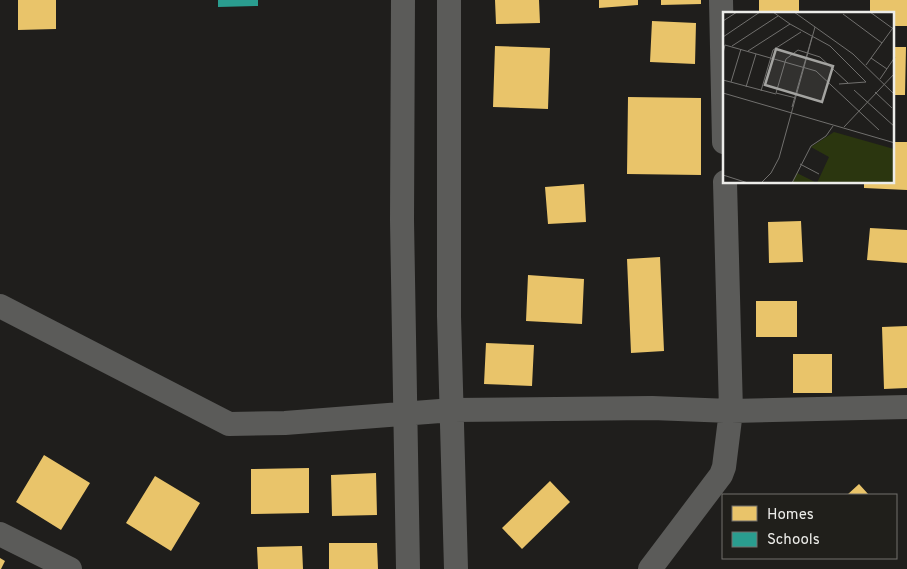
<svg xmlns="http://www.w3.org/2000/svg" width="907" height="569" font-family="Overpass,sans-serif">
<rect width="100%" height="100%" fill="#1f1e1c"/>
<!-- homes -->
<path fill="#e9c46a" d="M 18,0 L 56,0 L 56,29 L 18,30 Z
M 495,0 L 539,0 L 540,23 L 496,24 Z
M 599,0 L 638,0 L 638,5 L 599,8 Z
M 661,0 L 701,0 L 701,4 L 661,5 Z
M 759,0 L 799,0 L 799,14 L 759,14 Z
M 870,0 L 907,0 L 907,26 L 893,26 L 893,14 L 870,14 Z
M 652,21 L 696,23 L 695,64 L 650,62 Z
M 495,46 L 550,48 L 548,109 L 493,107 Z
M 893,47 L 906,47 L 905,95 L 893,95 Z
M 628,97 L 701,98 L 701,175 L 627,174 Z
M 893,142 L 907,142 L 907,190 L 864,188 L 864,182 L 893,182 Z
M 584,184 L 586,222 L 548,224 L 545,187 Z
M 801,221 L 803,262 L 769,263 L 768,222 Z
M 870,228 L 907,230 L 907,263 L 867,260 Z
M 660,257 L 664,351 L 631,353 L 627,259 Z
M 528,275 L 584,279 L 582,324 L 526,321 Z
M 756,301 L 797,301 L 797,337 L 756,337 Z
M 907,326 L 907,388 L 884,389 L 882,327 Z
M 486,343 L 534,345 L 532,386 L 484,384 Z
M 793,354 L 832,354 L 832,393 L 793,393 Z
M 44,455 L 90,483 L 61,530 L 16,502 Z
M 309,468 L 309,513 L 251,514 L 251,469 Z
M 376,473 L 377,515 L 332,516 L 331,475 Z
M 155,476 L 200,503 L 171,551 L 126,523 Z
M 550,481 L 570,502 L 522,549 L 502,528 Z
M 859,484 L 869,495 L 847,495 Z
M 329,543 L 377,543 L 378,569 L 329,569 Z
M 302,546 L 303,569 L 258,569 L 257,547 Z
M 0,558 L 5,561 L 1,569 L 0,569 Z"/>
<!-- schools -->
<path fill="#2a9d8f" d="M 218,0 L 258,0 L 258,6 L 218,7 Z"/>
<g fill="none" stroke-linecap="round" stroke-linejoin="round">
<!-- minor -->
<path stroke="#5b5b59" stroke-width="24" d="M 403,0 L 402,220 L 408,569
M 449,0 L 449,316 L 456,569
M 721,0 L 724,142
M 0,306 L 229,424 L 285,423 L 453,410 L 652,408 L 731,411 L 907,407
M 0,534 L 70,569
M 650,569 L 721,475 L 724,467 L 731,411 L 725,182"/>
</g>
<!-- overview -->
<g transform="translate(723 12)">
<rect width="171" height="171" fill="#1f1e1c"/>
<path d="M 111,120 L 171,137 L 171,171 L 69,171 L 74,161 L 94,171 L 106,145 L 88,135 Z" fill="#2b360f"/>
<path fill="none" stroke="#71706e" stroke-width="1" d="M 50,0 L 67,12M 71,0 L 130,42 L 172,83M 147,0 L 169,16M 120,2 L 159,31M 0,9 L 14,0M 0,25 L 37,0M 9,34 L 55,4M 25,39 L 67,12 L 107,34 L 143,70M 0,41 L 2,33 L 93,59 L 156,118M 148,46 L 164,57M 143,53 L 172,13M 157,67 L 172,45M 0,68 L 53,82M 8,70 L 18,37M 116,72 L 143,70M 23,75 L 33,42M 131,78 L 172,115M 38,79 L 50,38 L 78,20M 152,80 L 169,96M 0,81 L 172,131M 73,86 L 53,81 L 63,47 L 75,38 L 97,45 L 125,71M 69,95 L 89,25M 121,115 L 172,61M 77,152 L 96,162M 0,163 L 25,171M 38,171 L 48,161 L 56,146 L 92,15M 69,171 L 88,134 L 103,124 L 110,114"/>
<path fill="#a4a4a1" fill-opacity="0.15" stroke="#a4a4a1" stroke-width="2.5" d="M 53,37 L 110,54 L 99,90 L 42,73 Z"/>
<rect width="171" height="171" fill="none" stroke="#ecece9" stroke-width="2.5"/>
</g>
<!-- legend -->
<rect x="722" y="494" width="175" height="65" fill="#201f1b" stroke="#72716d"/>
<rect x="732" y="506" width="25" height="15" fill="#e9c46a" stroke="#72716d"/>
<text x="767" y="519" font-size="15" fill="#ecece9">Homes</text>
<rect x="732" y="532" width="25" height="15" fill="#2a9d8f" stroke="#72716d"/>
<text x="767" y="544" font-size="15" fill="#ecece9">Schools</text>
</svg>
